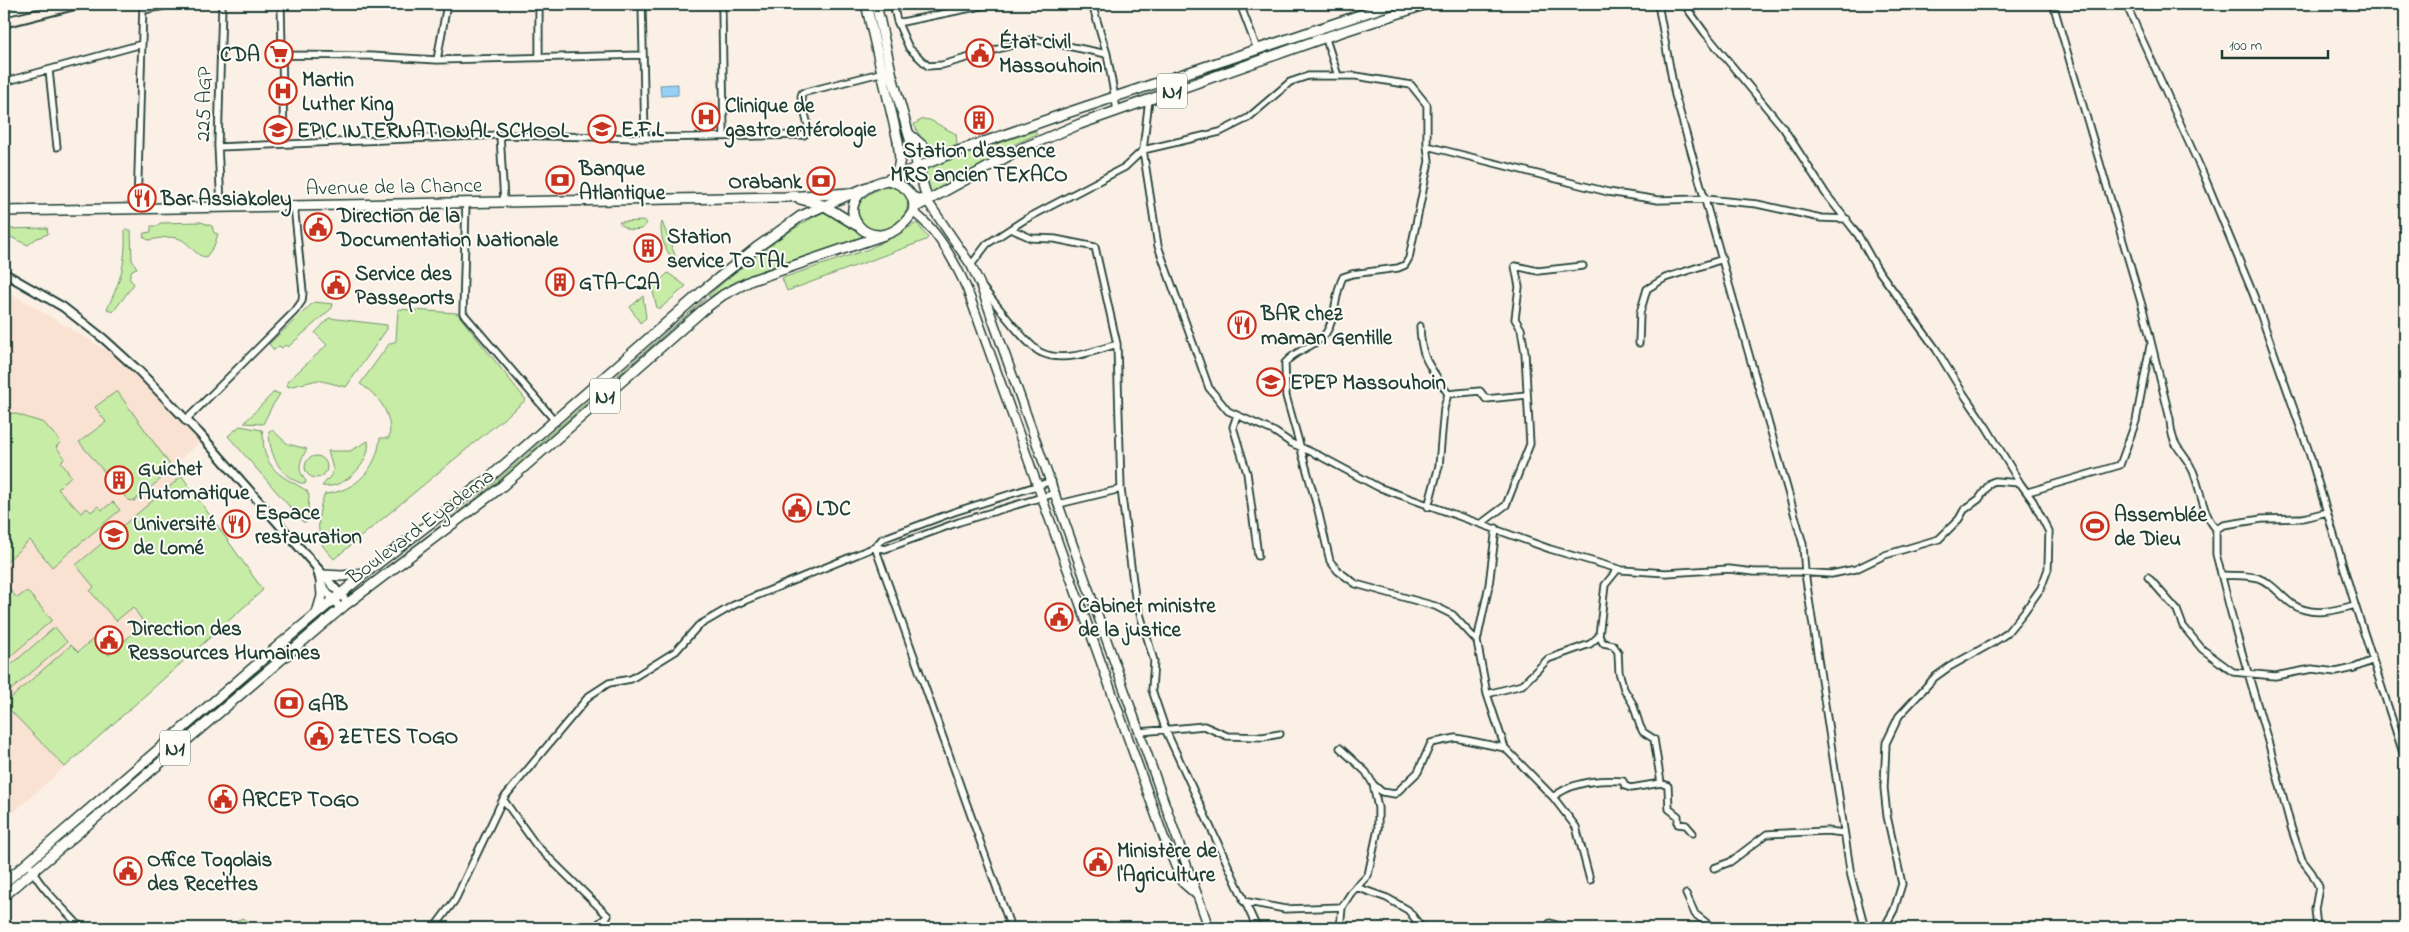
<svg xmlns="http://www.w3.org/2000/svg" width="2409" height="932" font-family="'Indie Flower',sans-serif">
<rect width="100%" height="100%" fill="#fbf0e6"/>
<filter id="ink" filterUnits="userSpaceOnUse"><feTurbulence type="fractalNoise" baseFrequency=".02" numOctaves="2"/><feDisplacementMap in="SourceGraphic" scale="10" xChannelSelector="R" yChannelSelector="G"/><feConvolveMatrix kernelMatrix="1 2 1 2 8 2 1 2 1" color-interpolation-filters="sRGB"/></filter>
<g filter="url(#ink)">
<!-- built -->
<path fill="#f9e2d2" d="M 717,100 L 718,134 L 696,134 L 695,101 Z
M 4,289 L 126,362 L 200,442 L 174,464 L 263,590 L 4,821 Z"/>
<!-- green -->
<path fill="#c6eca6" stroke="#72946d" d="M 923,119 L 930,120 L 956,134 L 957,144 L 939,151 C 926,148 919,136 914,124 Z
M 1035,131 L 1037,134 L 1015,144 L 931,198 L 926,182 L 926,167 Z
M 887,186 C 931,191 895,246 866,227 C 841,210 868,191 887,186 Z
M 823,212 L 836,217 L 865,236 L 865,237 C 813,258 755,265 710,297 L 708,296 C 743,264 781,234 823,212 Z
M 645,221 L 647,223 L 642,229 C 631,230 626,231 619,222 Z
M 201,222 L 212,226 L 214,233 L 218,234 L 214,246 L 206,257 C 196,257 190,243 180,239 C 169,235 159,239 148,240 L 143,236 L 144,233 L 151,232 L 151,226 L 158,226 L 160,223 Z
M 662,222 L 678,263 C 667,256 658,235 662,222 Z
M 917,223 L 928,238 L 926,240 L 787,291 L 782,278 L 869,249 Z
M 47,228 L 48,234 L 37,238 L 28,245 L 4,234 L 4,229 Z
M 125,230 L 131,230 L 132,260 L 137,268 L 132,270 L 129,278 L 134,284 L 113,312 L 107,309 C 121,280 126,263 125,230 Z
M 668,273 L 686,286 L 661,308 L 657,308 L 652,288 Z
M 643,296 L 646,318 L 640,323 L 630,307 Z
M 706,298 L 486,494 L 352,596 L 363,585 L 484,492 Z
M 314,302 L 333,304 L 332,308 L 288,347 L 285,345 L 282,348 L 279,346 L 274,350 L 269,344 Z
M 398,309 L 457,313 L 526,400 L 334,559 C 330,555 326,550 323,546 C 316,533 318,506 325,494 C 356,491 377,469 380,438 L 389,438 C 393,415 379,395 360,384 L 389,344 L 396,341 Z
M 329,318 L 387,325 L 387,329 L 346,387 L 318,380 L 288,387 L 287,382 L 327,345 L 315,333 Z
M 117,391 L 173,469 L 134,501 L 128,500 L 79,442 L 106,422 L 95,407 Z
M 274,392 L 280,394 L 271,408 L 263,424 L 244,423 Z
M 13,413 L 44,423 L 61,442 L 56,447 L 65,458 L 61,462 L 71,476 L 58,489 L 81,513 L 87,508 L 91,512 L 98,506 L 102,510 L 113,502 L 120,510 L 52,567 L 30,540 L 4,564 L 4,414 Z
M 240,426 L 262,430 C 264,436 263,442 264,449 C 270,475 289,479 307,491 L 309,496 L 307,522 L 303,522 L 228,436 Z
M 272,430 L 288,444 L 307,449 C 300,462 296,468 306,481 L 305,484 C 280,479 269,454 269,431 Z
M 368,441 C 372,462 344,490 322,486 L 332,474 L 333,469 L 328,451 L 350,451 Z
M305 467a11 11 0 1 1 22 0a11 11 0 1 1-22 0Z
M 182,476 L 263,590 L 65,767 L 4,704 L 71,645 L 78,652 L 93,639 L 109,655 L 144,623 L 133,607 L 116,621 L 90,591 L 94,587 L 76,565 Z
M 4,583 L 17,598 L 27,591 L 52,620 L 4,662 Z
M 335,606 L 336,608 L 55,849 L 63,838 Z
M 55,627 L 67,642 L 4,696 L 4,671 Z
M 242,918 L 248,921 L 252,928 L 227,928 Z"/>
<!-- water -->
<path fill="#98d1f8" stroke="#6896aa" d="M 678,84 L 678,95 L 661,96 L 660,85 Z"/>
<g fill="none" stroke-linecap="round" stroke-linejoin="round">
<!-- minor casing -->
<g stroke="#1f3d34" stroke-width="9">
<path id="minor" d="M 281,4 L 284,144
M 539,4 L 539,58
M 642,4 L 645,138
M 720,4 L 722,11 L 724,136
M 893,4 L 897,21 L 902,22 L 991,4
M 1092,4 L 1107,54 L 1117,110
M 1240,4 L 1257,49
M 1658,4 L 1675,95 L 1803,544 L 1805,573 L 1851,876 L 1865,928
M 1684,4 L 1705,33 L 1784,129 L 1826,194 L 1858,235 L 1876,267 L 1936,349 L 1961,390 L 1987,428 L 2020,483 L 2033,501 L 2049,532 L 2048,569 L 2041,588 L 2024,612 L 2006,634 L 1994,642 L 1949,667 L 1935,677 L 1899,716 L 1886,743 L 1884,788 L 1887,816 L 1902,884 L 1894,910 L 1884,928
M 2053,4 L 2143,309 L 2170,419 C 2172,451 2182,447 2193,471 C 2201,490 2202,513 2216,529 L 2224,525 L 2262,519 L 2303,518 L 2327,512
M 2126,4 L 2205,178 L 2254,296 L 2308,449 L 2355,605 L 2405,759
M 143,10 L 175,4
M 4,13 L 42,4
M 897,21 L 909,48 L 928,66 L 942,65 L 1033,39 L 1107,54
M 1325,36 L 1338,76 L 1356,76 L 1411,85 L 1427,105 L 1427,146 L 1608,192 L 1658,200 L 1705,199 L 1757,204 L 1821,218 L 1847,219
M 283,55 L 370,56 L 437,60 L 643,55
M 437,60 L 447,4
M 49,70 L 57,147
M 4,82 L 142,44
M 1149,99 L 1143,150 L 1158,246 L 1209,388 L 1228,411 L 1275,432 L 1291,443 L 1318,455 L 1378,487 L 1550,549 L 1622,570 L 1666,573 L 1729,569 L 1754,572 L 1798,572 L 1831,574 L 1856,569 L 1885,555 L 1939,539 L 1959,519 L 1964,510 L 1979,499 L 1990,483 L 1995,481 L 2020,483
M 500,135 L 504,202
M 1427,146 L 1429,161 L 1409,258 L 1405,265 L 1398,268 L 1352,274 L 1343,277 C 1334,294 1337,317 1326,333 C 1315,348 1297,348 1285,363 L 1286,396 L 1318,510 L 1330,561 L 1338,571 L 1356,584 L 1435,606 L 1453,615 L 1477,641 L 1487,694 L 1505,748 L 1553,797 L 1576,827 L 1590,880
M 218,147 L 500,135 L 645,138 L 804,135 L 809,130 L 801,97 L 802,93 L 880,73 L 885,74
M 466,202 L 463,313 L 556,422
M 221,206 L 218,145 L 222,4
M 137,209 L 143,4
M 1011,229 L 1031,238 L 1055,239 L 1095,247 L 1117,344 L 1121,489 L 1135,597 L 1154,661 L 1152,690 L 1166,731 L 1257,928
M 971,265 L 987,244 L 1024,220 L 1125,167 L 1143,150 L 1220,132 L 1248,118 L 1290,82 L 1308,76 L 1338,76
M 983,288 C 994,301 1028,348 1042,353 C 1064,363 1095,351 1117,344
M 1420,326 C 1421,362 1431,366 1448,394 L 1444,408 L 1439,466 L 1428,507
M 1639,343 L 1640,313 L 1647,289 L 1665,278 L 1723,259
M 1448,394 L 1480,391 L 1486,399 L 1527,395
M 1237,415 L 1233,427 L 1247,473 L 1258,556
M 185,421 L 295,311 L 302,301 L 303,292 L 294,205
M 2028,492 L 2120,465 L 2136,421 L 2150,346
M 1059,504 L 1121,489
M 1482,523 L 1506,505 L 1530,444 L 1525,353 L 1521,329 L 1515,319 L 1519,287 L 1515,266 L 1538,271 L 1583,266
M 2216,529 L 2216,554 L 2236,632 L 2270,748 L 2291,827 L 2302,860 L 2312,873 L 2319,887 L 2315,909 L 2317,928
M 875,547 L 1011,928
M 875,547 L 885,549 L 959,522 L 1056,493
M 2223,575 C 2233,576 2248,575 2258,578 C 2272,583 2280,595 2292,604 C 2311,617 2334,611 2355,605
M 2148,577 L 2177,610 L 2183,626 L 2202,649 L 2233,672 L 2275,676 L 2312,669 L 2336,672 L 2354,668 L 2373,660
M 1599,636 L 1603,643 L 1613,645 L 1618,652 L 1619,672 L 1624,689 L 1633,704 L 1640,726 L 1643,732 L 1654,739 L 1661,783 L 1668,786 L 1669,809 L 1678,816 L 1678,824 L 1686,825 L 1693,833
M 1477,641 L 1489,585 L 1496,528
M 1487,694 L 1522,685 L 1548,659 L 1590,644 L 1599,636 L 1605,585 L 1618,569
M 1140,732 L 1204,726 L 1227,736 L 1263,737 L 1280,734
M 1374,785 L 1382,792 L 1395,794 L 1418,772 L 1431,743 L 1456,738 L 1505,748
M 1553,797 C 1572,782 1599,779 1623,781 L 1625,786 L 1631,788 L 1661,783
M 503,799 L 536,845 L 608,916 L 593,928
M 28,862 C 39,888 63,907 81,928
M 1714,868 L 1730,862 L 1767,834 L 1827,831 L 1844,833
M 1356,887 L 1387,898 L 1408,910 L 1422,928
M 1686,894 L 1695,914 L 1713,928
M 1243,901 L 1285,909 L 1342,907
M 434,928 L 455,900 L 503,799 L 589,696 L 609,683 L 631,679 L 676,651 L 698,626 L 734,605 L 875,547 L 882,539 L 954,512 L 1052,481
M 1340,928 L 1342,907 L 1351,893 L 1368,875 L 1378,829 L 1378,808 L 1373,784 L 1366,772 L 1340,748
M 1546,928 L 1550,923 L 1566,928"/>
</g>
<!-- tertiary casing -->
<g stroke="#1f3d34" stroke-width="11">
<path id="tertiary" d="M 4,273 L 63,307 L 104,339 L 139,371 L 199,433 L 348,603
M 317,569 L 321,584 L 341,609"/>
</g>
<!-- secondary casing -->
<g stroke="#1f3d34" stroke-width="11">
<path id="secondary" d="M 911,196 L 928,202 L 971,265 L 980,284 L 1209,928
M 913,212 C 937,229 955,262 967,289 L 1164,838 L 1182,882 L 1198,896"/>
</g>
<!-- primary casing -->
<g stroke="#1f3d34" stroke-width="12">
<path id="primary" d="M 866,4 L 898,141 L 900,159 L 897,175
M 876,4 L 892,76 L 928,202
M 800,199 L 823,205 L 856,225
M 4,211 L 785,197 L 851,193"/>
</g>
<!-- trunk casing -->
<g stroke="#1f3d34" stroke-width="12">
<path id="trunk" d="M 909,134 L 938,159
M 887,180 L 947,155 L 1058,116 L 1393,4
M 887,180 C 903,184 917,194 913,212 C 873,272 815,197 887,180 Z
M 914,208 L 1023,148 L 1080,124 L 1326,37 L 1427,4
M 323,575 L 343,576 L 364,573
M 317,613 L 322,596 L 321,584
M 4,883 L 278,646 L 367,572 L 489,478 L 705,289 L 756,248 L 801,216 L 867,187
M 4,896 L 344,606 L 500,488 L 703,310 L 723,295 L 752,280 L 887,234"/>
</g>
<!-- minor -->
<use href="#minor" stroke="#fdfcf7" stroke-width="5.5"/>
<!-- tertiary -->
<use href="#tertiary" stroke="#fdfcf7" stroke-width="7"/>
<!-- secondary -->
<use href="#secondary" stroke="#fdfcf7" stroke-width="8"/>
<!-- primary -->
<use href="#primary" stroke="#fdfcf7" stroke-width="9"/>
<!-- trunk -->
<use href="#trunk" stroke="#fdfcf7" stroke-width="9"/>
<!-- rail -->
<path stroke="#1f3d34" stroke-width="2" d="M 4,28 L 99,4"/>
</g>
</g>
<!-- icons -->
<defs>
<g id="civic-ring" transform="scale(1.4375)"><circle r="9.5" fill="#fdfcf7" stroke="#c8321e" stroke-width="1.5"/><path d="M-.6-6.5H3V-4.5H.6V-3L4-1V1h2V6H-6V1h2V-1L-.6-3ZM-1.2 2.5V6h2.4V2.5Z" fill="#c8321e"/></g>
<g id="supermarket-ring" transform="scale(1.4375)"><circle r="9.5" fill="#fdfcf7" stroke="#c8321e" stroke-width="1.5"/><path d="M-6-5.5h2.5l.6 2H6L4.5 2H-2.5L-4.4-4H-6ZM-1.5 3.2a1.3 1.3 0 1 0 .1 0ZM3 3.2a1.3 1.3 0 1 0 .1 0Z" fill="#c8321e"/></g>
<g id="hospital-ring" transform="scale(1.4375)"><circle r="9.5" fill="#fdfcf7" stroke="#c8321e" stroke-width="1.5"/><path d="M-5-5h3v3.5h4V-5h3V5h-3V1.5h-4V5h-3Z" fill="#c8321e"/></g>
<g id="building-ring" transform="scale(1.4375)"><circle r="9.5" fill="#fdfcf7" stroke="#c8321e" stroke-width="1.5"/><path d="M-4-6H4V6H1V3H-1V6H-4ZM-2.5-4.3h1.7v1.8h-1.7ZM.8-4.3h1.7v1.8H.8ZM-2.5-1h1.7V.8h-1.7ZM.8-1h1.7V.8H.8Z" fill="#c8321e"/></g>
<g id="university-ring" transform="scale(1.4375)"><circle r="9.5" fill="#fdfcf7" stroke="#c8321e" stroke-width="1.5"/><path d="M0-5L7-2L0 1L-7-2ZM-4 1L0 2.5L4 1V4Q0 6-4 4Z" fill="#c8321e"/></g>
<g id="school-ring" transform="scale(1.4375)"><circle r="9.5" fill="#fdfcf7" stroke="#c8321e" stroke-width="1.5"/><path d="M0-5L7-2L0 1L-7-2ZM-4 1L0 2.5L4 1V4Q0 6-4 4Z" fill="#c8321e"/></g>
<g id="bank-ring" transform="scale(1.4375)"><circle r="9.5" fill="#fdfcf7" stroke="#c8321e" stroke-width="1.5"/><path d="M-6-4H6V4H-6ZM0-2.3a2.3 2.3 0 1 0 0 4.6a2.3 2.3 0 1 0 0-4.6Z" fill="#c8321e"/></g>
<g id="restaurant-ring" transform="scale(1.4375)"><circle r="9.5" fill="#fdfcf7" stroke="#c8321e" stroke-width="1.5"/><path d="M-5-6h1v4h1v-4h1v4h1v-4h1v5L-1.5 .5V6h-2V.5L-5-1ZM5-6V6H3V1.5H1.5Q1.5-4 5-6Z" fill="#c8321e"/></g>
<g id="stadium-ring" transform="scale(1.4375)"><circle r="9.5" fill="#fdfcf7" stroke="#c8321e" stroke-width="1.5"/><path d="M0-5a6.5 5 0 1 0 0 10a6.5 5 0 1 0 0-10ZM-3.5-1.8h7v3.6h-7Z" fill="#c8321e"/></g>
</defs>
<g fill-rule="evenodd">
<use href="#civic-ring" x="980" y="53"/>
<use href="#supermarket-ring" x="279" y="54"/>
<use href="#hospital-ring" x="283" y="91"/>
<use href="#hospital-ring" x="706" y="117"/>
<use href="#building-ring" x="979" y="120"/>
<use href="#university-ring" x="602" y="129"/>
<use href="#school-ring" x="278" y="130"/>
<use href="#bank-ring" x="560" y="180"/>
<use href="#bank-ring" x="821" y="181"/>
<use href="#restaurant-ring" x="142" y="198"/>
<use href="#civic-ring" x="318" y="227"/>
<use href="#building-ring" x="648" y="248"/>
<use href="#building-ring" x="560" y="282"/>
<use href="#civic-ring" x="336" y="285"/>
<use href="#restaurant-ring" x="1242" y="325"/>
<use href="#school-ring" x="1271" y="382"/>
<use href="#building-ring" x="119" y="480"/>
<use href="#civic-ring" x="797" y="508"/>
<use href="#restaurant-ring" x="236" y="524"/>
<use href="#stadium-ring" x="2095" y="526"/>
<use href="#university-ring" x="114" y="535"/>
<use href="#civic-ring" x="1059" y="617"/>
<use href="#civic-ring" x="109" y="640"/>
<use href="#bank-ring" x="289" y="703"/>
<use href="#civic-ring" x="319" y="736"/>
<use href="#civic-ring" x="223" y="799"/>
<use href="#civic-ring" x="1098" y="862"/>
<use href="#civic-ring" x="128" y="871"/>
</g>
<g text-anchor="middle" stroke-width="4" stroke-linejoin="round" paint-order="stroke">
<!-- shield labels -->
<g fill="#fdfcf7" stroke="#62766e" stroke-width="1">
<rect x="1157" y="73.5" width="30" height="35" rx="4"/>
<rect x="590" y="378.5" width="30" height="35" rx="4"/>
<rect x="160" y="730.5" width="30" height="35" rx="4"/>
</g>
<g font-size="20" font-weight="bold" fill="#1f3d34">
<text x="1172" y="98">N1</text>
<text x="605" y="403">N1</text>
<text x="175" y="755">N1</text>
</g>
<!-- poi labels -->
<g font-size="21" font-weight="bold" fill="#1f3d34" stroke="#fdfcf7" text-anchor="start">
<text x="999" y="48">État civil<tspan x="999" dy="24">Massouhoin</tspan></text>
<text x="260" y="61" text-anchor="end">CDA</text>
<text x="302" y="86">Martin<tspan x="302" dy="24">Luther King</tspan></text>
<text x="725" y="112">Clinique de<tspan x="725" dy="24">gastro entérologie</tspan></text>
<text x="621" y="136">E.F.L</text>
<text x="297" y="137">EPIC INTERNATIONAL SCHOOL</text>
<text x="979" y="157" text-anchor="middle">Station d'essence<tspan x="979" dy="24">MRS ancien TEXACO</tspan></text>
<text x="579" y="175">Banque<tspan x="579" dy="24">Atlantique</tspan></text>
<text x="802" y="188" text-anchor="end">Orabank</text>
<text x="161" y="205">Bar Assiakoley</text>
<text x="337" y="222">Direction de la<tspan x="337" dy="24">Documentation Nationale</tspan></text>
<text x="667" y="243">Station<tspan x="667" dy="24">service TOTAL</tspan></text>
<text x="355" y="280">Service des<tspan x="355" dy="24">Passeports</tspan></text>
<text x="579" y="289">GTA-C2A</text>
<text x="1261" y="320">BAR chez<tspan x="1261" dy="24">maman Gentille</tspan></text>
<text x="1290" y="389">EPEP Massouhoin</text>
<text x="138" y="475">Guichet<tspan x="138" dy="24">Automatique</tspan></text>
<text x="816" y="515">LDC</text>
<text x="255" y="519">Espace<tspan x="255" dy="24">restauration</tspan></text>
<text x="2114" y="521">Assemblée<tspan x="2114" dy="24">de Dieu</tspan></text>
<text x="133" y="530">Université<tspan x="133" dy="24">de Lomé</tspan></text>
<text x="1078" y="612">Cabinet ministre<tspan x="1078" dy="24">de la justice</tspan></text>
<text x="128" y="635">Direction des<tspan x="128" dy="24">Ressources Humaines</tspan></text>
<text x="308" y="710">GAB</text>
<text x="338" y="743">ZETES TOGO</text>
<text x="242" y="806">ARCEP TOGO</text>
<text x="1117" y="857">Ministère de<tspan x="1117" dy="24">l'Agriculture</tspan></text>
<text x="147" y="866">Office Togolais<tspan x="147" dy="24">des Recettes</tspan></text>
</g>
<!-- street labels -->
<g font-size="21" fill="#1f3d34" stroke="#fdfcf7">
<text transform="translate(203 104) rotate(-89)" y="7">225 AGP</text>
<text transform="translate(394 186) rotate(-1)" y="7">Avenue de la Chance</text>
<text transform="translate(420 526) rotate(-37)" y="7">Boulevard Eyadema</text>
</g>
</g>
<!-- margin -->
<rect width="2409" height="932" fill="none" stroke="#fdfcf7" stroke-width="20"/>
<rect x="10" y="10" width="2389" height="912" fill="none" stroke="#1f3d34" stroke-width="2" filter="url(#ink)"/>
<!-- scale -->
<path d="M2222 50v8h106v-8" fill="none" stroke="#1f3d34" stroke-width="2.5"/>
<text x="2229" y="50" font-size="15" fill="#1f3d34" stroke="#fdfcf7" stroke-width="4" paint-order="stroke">100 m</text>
</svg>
